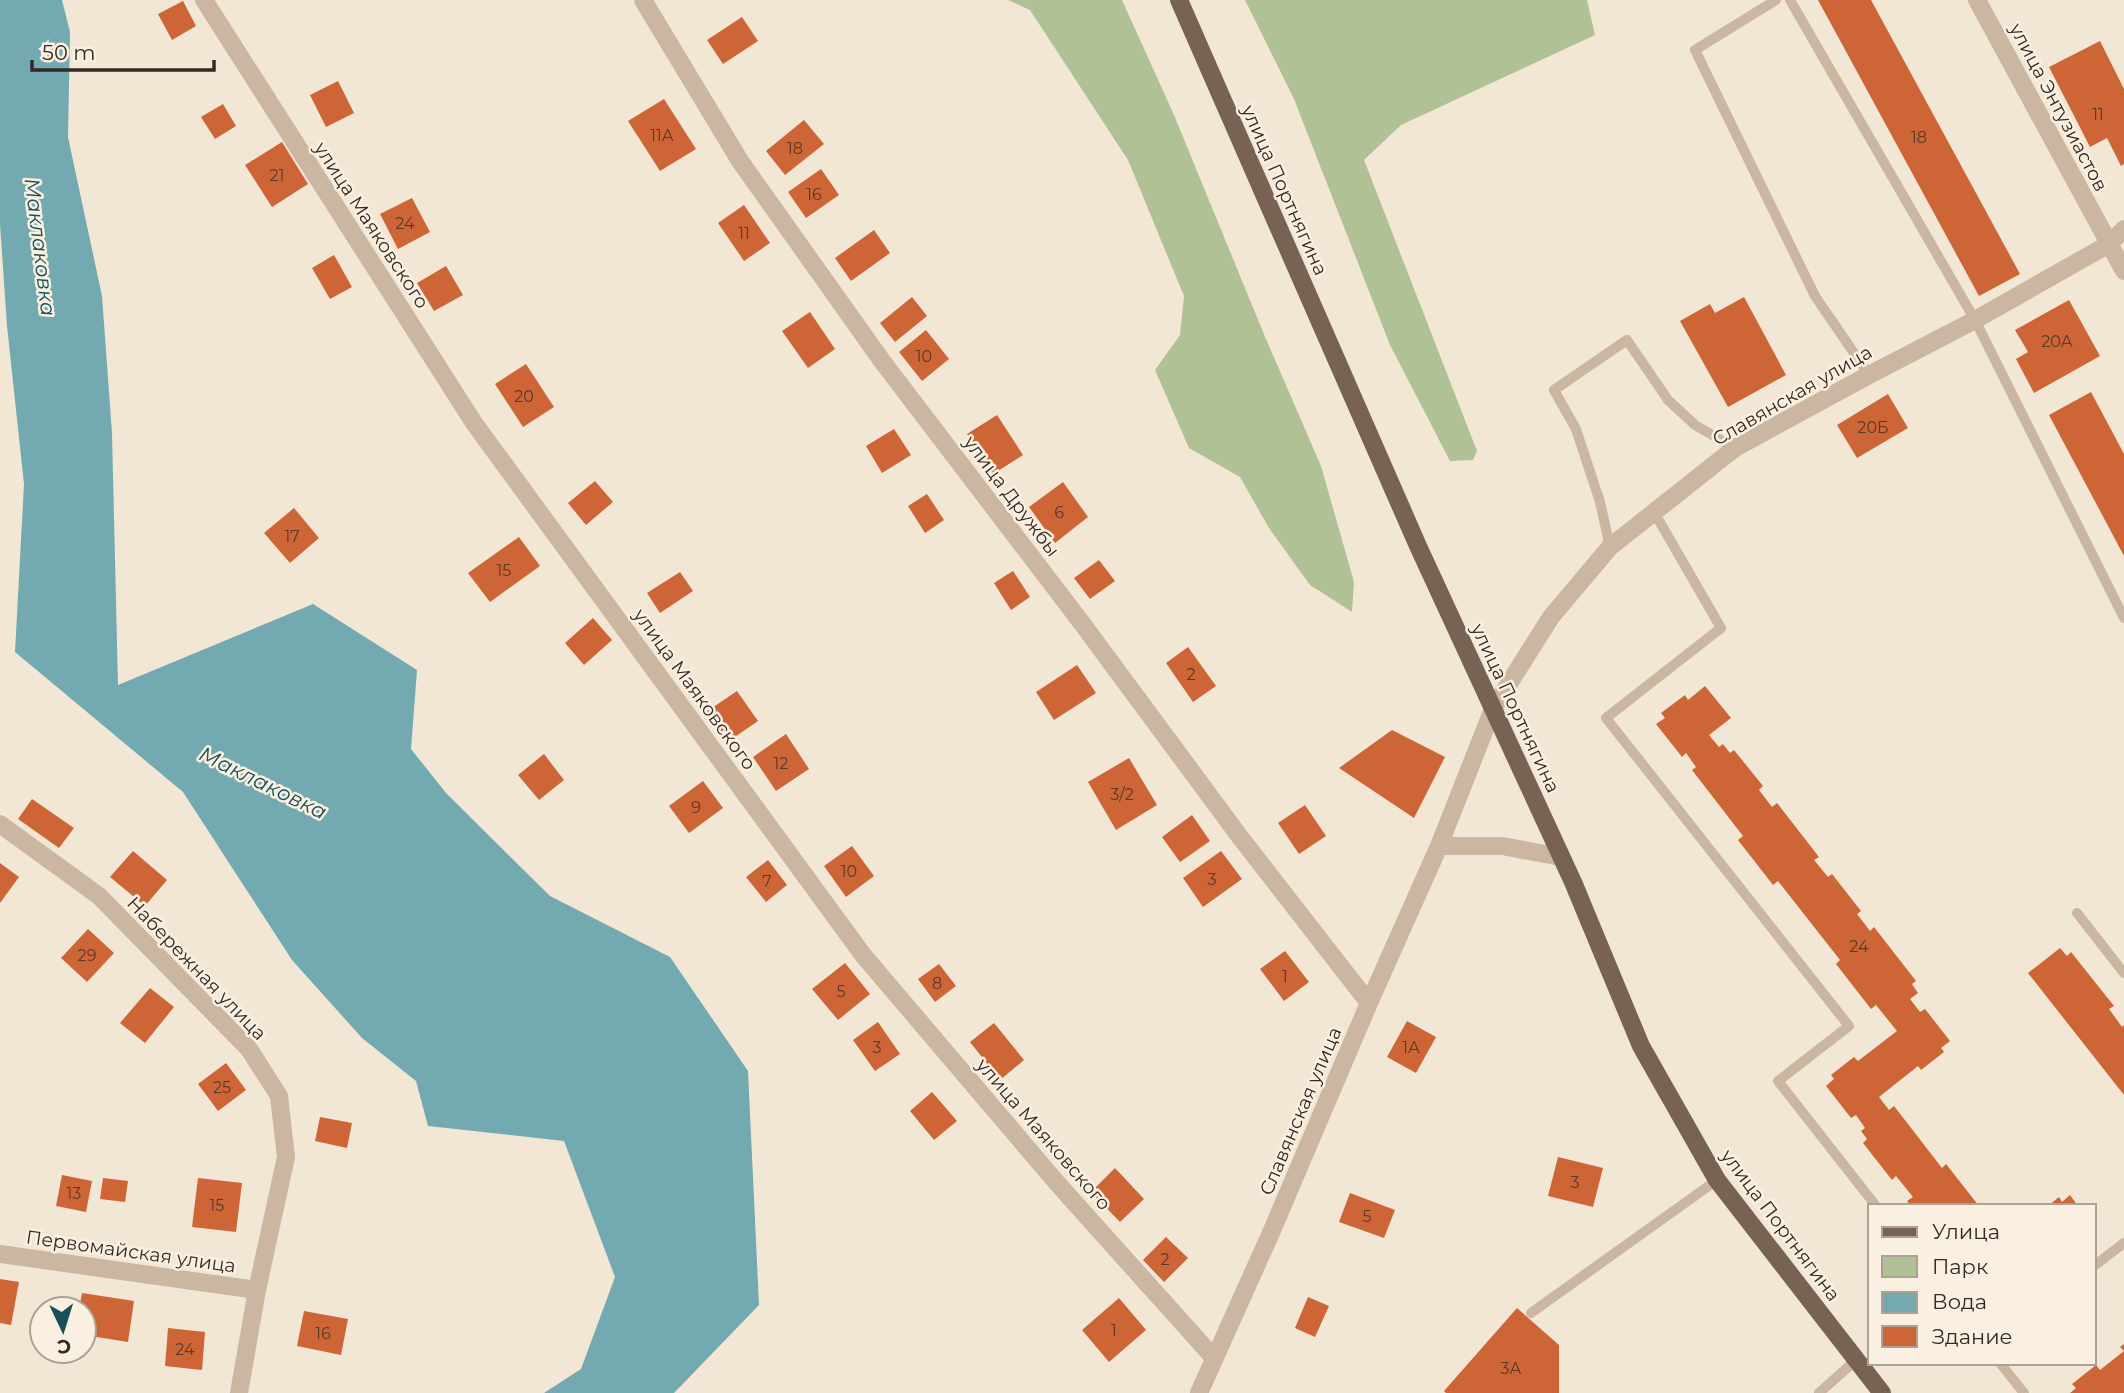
<svg xmlns="http://www.w3.org/2000/svg" width="2124" height="1393" font-family="Montserrat,sans-serif">
<rect width="100%" height="100%" fill="#f2e6d5"/>
<!-- green -->
<path fill="#b0c195" d="M 1008,0 L 1122,0 L 1174,115 L 1263,332 L 1321,466 L 1354,582 L 1352,612 L 1310,585 L 1269,528 L 1240,477 L 1189,448 L 1155,370 L 1180,335 L 1184,296 L 1128,160 L 1030,10 Z
M 1245,0 L 1587,0 L 1595,35 L 1401,125 L 1364,160 L 1477,451 L 1473,460 L 1450,461 L 1390,345 L 1294,99 Z"/>
<!-- water -->
<path fill="#73aab1" d="M 0,0 L 62,0 L 70,32 L 68,137 L 102,296 L 112,433 L 118,685 L 313,604 L 417,670 L 411,749 L 446,793 L 550,896 L 670,957 L 748,1071 L 759,1305 L 674,1393 L 544,1393 L 581,1369 L 615,1277 L 564,1141 L 428,1126 L 416,1081 L 362,1038 L 292,960 L 183,792 L 15,652 L 24,484 L 7,326 L 0,224 Z"/>
<!-- building -->
<path fill="#ce6537" d="M 1818,0 L 1871,0 L 2020,274 L 1979,296 Z
M 183,1 L 196,26 L 172,40 L 158,14 Z
M 742,17 L 758,41 L 723,64 L 707,40 Z
M 2100,41 L 2124,89 L 2124,164 L 2121,166 L 2107,138 L 2090,147 L 2049,67 Z
M 338,81 L 354,113 L 326,127 L 310,95 Z
M 664,99 L 696,149 L 660,171 L 628,121 Z
M 223,104 L 236,126 L 215,139 L 201,117 Z
M 804,120 L 824,144 L 785,175 L 766,151 Z
M 282,142 L 308,184 L 272,207 L 245,165 Z
M 821,169 L 839,195 L 806,218 L 788,192 Z
M 412,198 L 430,232 L 398,249 L 380,214 Z
M 744,205 L 770,243 L 744,261 L 718,223 Z
M 874,230 L 890,253 L 851,281 L 835,258 Z
M 334,255 L 352,287 L 330,299 L 312,268 Z
M 446,266 L 463,295 L 434,311 L 417,283 Z
M 912,297 L 927,316 L 895,342 L 880,323 Z
M 1744,297 L 1786,375 L 1728,407 L 1680,321 L 1710,304 L 1715,313 Z
M 2069,300 L 2100,356 L 2034,393 L 2016,359 L 2028,352 L 2015,330 Z
M 810,312 L 835,349 L 808,368 L 782,331 Z
M 926,330 L 949,359 L 922,381 L 899,352 Z
M 526,364 L 554,407 L 523,427 L 495,384 Z
M 2091,392 L 2124,454 L 2124,556 L 2049,415 Z
M 1888,394 L 1908,428 L 1857,458 L 1837,425 Z
M 997,415 L 1023,455 L 993,474 L 967,434 Z
M 894,429 L 911,455 L 882,473 L 866,446 Z
M 595,481 L 613,502 L 586,525 L 568,503 Z
M 1063,482 L 1088,517 L 1055,543 L 1029,507 Z
M 927,494 L 944,520 L 925,533 L 908,506 Z
M 294,508 L 319,538 L 290,563 L 264,533 Z
M 519,537 L 540,566 L 490,602 L 468,573 Z
M 1099,560 L 1115,581 L 1090,599 L 1074,578 Z
M 1013,571 L 1030,597 L 1011,610 L 994,583 Z
M 680,572 L 693,591 L 660,613 L 647,593 Z
M 593,618 L 612,640 L 584,665 L 565,643 Z
M 1188,647 L 1216,686 L 1193,702 L 1166,663 Z
M 1077,665 L 1096,693 L 1054,720 L 1036,692 Z
M 1705,686 L 1731,718 L 1709,735 L 1719,747 L 1723,744 L 1730,753 L 1734,750 L 1763,786 L 1759,790 L 1772,807 L 1777,803 L 1819,857 L 1814,860 L 1828,877 L 1832,874 L 1861,911 L 1857,914 L 1870,931 L 1874,927 L 1916,981 L 1912,984 L 1918,993 L 1910,999 L 1920,1012 L 1925,1009 L 1950,1041 L 1941,1048 L 1944,1052 L 1921,1070 L 1918,1066 L 1879,1097 L 1889,1110 L 1894,1106 L 1942,1168 L 1946,1164 L 1979,1206 L 1911,1206 L 1907,1201 L 1913,1197 L 1896,1176 L 1892,1180 L 1863,1143 L 1867,1139 L 1861,1131 L 1865,1128 L 1856,1115 L 1851,1118 L 1826,1086 L 1834,1079 L 1831,1075 L 1854,1057 L 1858,1061 L 1897,1031 L 1876,1005 L 1871,1009 L 1836,964 L 1840,960 L 1778,881 L 1773,885 L 1738,840 L 1743,836 L 1692,770 L 1696,767 L 1686,753 L 1682,757 L 1656,724 L 1665,718 L 1661,713 L 1685,695 L 1688,700 Z
M 737,691 L 758,721 L 726,743 L 706,712 Z
M 1392,730 L 1445,757 L 1414,818 L 1339,768 Z
M 786,734 L 809,769 L 776,791 L 753,757 Z
M 544,754 L 564,780 L 539,800 L 518,775 Z
M 1129,758 L 1157,805 L 1116,830 L 1088,782 Z
M 703,781 L 723,808 L 689,833 L 669,806 Z
M 32,799 L 74,828 L 59,848 L 18,819 Z
M 1305,805 L 1326,836 L 1299,854 L 1278,823 Z
M 1192,815 L 1210,841 L 1180,862 L 1162,837 Z
M 852,846 L 874,876 L 846,897 L 824,866 Z
M 133,851 L 167,880 L 145,906 L 110,877 Z
M 1221,851 L 1242,879 L 1203,907 L 1183,878 Z
M 768,860 L 787,885 L 766,902 L 746,877 Z
M 0,863 L 19,877 L 0,903 Z
M 88,929 L 114,953 L 87,982 L 61,958 Z
M 2060,948 L 2067,956 L 2071,952 L 2114,1006 L 2109,1009 L 2122,1027 L 2124,1025 L 2124,1095 L 2028,973 Z
M 1285,951 L 1309,982 L 1284,1001 L 1260,969 Z
M 845,963 L 870,994 L 838,1020 L 812,989 Z
M 939,964 L 956,986 L 935,1002 L 918,979 Z
M 150,988 L 174,1007 L 145,1043 L 120,1023 Z
M 1407,1021 L 1436,1037 L 1416,1073 L 1387,1057 Z
M 878,1022 L 900,1054 L 875,1071 L 853,1040 Z
M 994,1023 L 1024,1060 L 1000,1080 L 970,1042 Z
M 226,1063 L 246,1090 L 218,1111 L 198,1084 Z
M 932,1092 L 957,1121 L 934,1140 L 910,1111 Z
M 320,1117 L 352,1123 L 347,1148 L 315,1141 Z
M 1558,1157 L 1603,1168 L 1593,1207 L 1548,1196 Z
M 1115,1168 L 1144,1199 L 1120,1222 L 1091,1192 Z
M 62,1175 L 92,1181 L 86,1212 L 56,1206 Z
M 103,1178 L 128,1181 L 125,1202 L 100,1199 Z
M 198,1178 L 242,1183 L 236,1232 L 192,1227 Z
M 1350,1193 L 1395,1210 L 1384,1238 L 1339,1222 Z
M 2070,1195 L 2078,1206 L 2048,1206 L 2059,1197 L 2062,1202 Z
M 1166,1237 L 1188,1258 L 1164,1282 L 1143,1260 Z
M 0,1279 L 19,1282 L 11,1325 L 0,1323 Z
M 82,1293 L 134,1301 L 128,1342 L 84,1335 L 84,1309 L 79,1309 Z
M 1308,1297 L 1329,1306 L 1315,1337 L 1295,1328 Z
M 1119,1298 L 1146,1330 L 1109,1362 L 1082,1330 Z
M 1517,1308 L 1559,1345 L 1559,1393 L 1446,1393 L 1444,1391 Z
M 304,1311 L 348,1319 L 341,1355 L 297,1346 Z
M 168,1328 L 205,1332 L 202,1370 L 165,1366 Z
M 2124,1344 L 2124,1393 L 2070,1393 L 2076,1388 L 2072,1384 L 2096,1365 L 2100,1370 L 2124,1351 L 2120,1347 Z"/>
<g fill="none" stroke-linecap="round" stroke-linejoin="round">
<!-- service -->
<path stroke="#cab6a1" stroke-width="10" d="M 1776,0 L 1695,50 L 1815,296 L 1869,375
M 1790,0 L 1975,320 L 2124,618
M 1654,512 L 1721,628 L 1606,718 L 1849,1026 L 1778,1081 L 1876,1206
M 1610,547 L 1600,502 L 1576,429 L 1554,390 L 1627,340 L 1668,400 L 1695,425 L 1735,448
M 2077,913 L 2124,973
M 2094,1266 L 2124,1243
M 1531,1313 L 1717,1180
M 2000,1363 L 2024,1393
M 1819,1393 L 1856,1360"/>
<!-- minor -->
<path stroke="#cab6a1" stroke-width="18" d="M 204,0 L 474,423 L 863,955 L 1057,1183 L 1214,1358
M 643,0 L 740,161 L 882,361 L 1081,622 L 1240,837 L 1369,1003
M 1977,0 L 2124,271
M 0,824 L 99,896 L 249,1049 L 279,1096 L 286,1157 L 257,1290 L 239,1393
M 1439,846 L 1502,846 L 1561,857
M 0,1254 L 257,1290
M 1199,1393 L 1270,1235 L 1369,1003 L 1439,846 L 1493,709 L 1551,617 L 1610,547 L 1735,448 L 1869,375 L 1975,320 L 2109,244 L 2124,229"/>
<!-- primary -->
<path stroke="#776254" stroke-width="18" d="M 1179,0 L 1418,546 L 1573,882 L 1641,1046 L 1717,1180 L 1882,1393"/>
</g>
<g text-anchor="middle" stroke-width="5" stroke-linejoin="round" paint-order="stroke">
<!-- number labels -->
<g font-size="16" fill="#5a3929">
<text x="2098" y="120">11</text>
<text x="662" y="141">11А</text>
<text x="1919" y="143">18</text>
<text x="795" y="154">18</text>
<text x="277" y="181">21</text>
<text x="814" y="200">16</text>
<text x="405" y="229">24</text>
<text x="744" y="239">11</text>
<text x="2057" y="347">20А</text>
<text x="924" y="362">10</text>
<text x="524" y="402">20</text>
<text x="1873" y="433">20Б</text>
<text x="1059" y="518">6</text>
<text x="292" y="542">17</text>
<text x="504" y="576">15</text>
<text x="1191" y="680">2</text>
<text x="781" y="769">12</text>
<text x="1122" y="800">3/2</text>
<text x="696" y="813">9</text>
<text x="849" y="877">10</text>
<text x="1212" y="885">3</text>
<text x="767" y="887">7</text>
<text x="1859" y="952">24</text>
<text x="87" y="961">29</text>
<text x="1285" y="982">1</text>
<text x="937" y="989">8</text>
<text x="841" y="997">5</text>
<text x="877" y="1053">3</text>
<text x="1411" y="1053">1А</text>
<text x="222" y="1093">25</text>
<text x="1575" y="1188">3</text>
<text x="74" y="1199">13</text>
<text x="217" y="1211">15</text>
<text x="1367" y="1222">5</text>
<text x="1165" y="1265">2</text>
<text x="1114" y="1336">1</text>
<text x="323" y="1339">16</text>
<text x="185" y="1355">24</text>
<text x="1511" y="1374">3А</text>
</g>
<!-- street labels -->
<g font-size="19" fill="#342a24" stroke="#faf0e1">
<text transform="translate(2059 107) rotate(62)" y="7">улица Энтузиастов</text>
<text transform="translate(1285 190) rotate(66)" y="7">улица Портнягина</text>
<text transform="translate(372 225) rotate(57)" y="7">улица Маяковского</text>
<text transform="translate(1792 395) rotate(-30)" y="7">Славянская улица</text>
<text transform="translate(1012 496) rotate(53)" y="7">улица Дружбы</text>
<text transform="translate(695 689) rotate(54)" y="7">улица Маяковского</text>
<text transform="translate(1516 708) rotate(65)" y="7">улица Портнягина</text>
<text transform="translate(197 968) rotate(46)" y="7">Набережная улица</text>
<text transform="translate(1300 1111) rotate(-67)" y="7">Славянская улица</text>
<text transform="translate(1044 1134) rotate(49)" y="7">улица Маяковского</text>
<text transform="translate(1781 1225) rotate(53)" y="7">улица Портнягина</text>
<text transform="translate(131 1251) rotate(8)" y="7">Первомайская улица</text>
</g>
<!-- water labels -->
<g font-size="21" font-style="italic" fill="#185058" stroke="#faf0e1">
<text transform="translate(40 247) rotate(83)" y="7">Маклаковка</text>
<text transform="translate(263 783) rotate(26)" y="7">Маклаковка</text>
</g>
</g>
<!-- legend -->
<rect x="1868" y="1204" width="228" height="161" fill="#faf0e1" stroke="#aba195" stroke-width="2"/>
<rect x="1882" y="1227" width="35" height="10" fill="#776254" stroke="#aba195" stroke-width="2"/>
<text x="1932" y="1239" font-size="21" fill="#342a24">Улица</text>
<rect x="1882" y="1256" width="35" height="21" fill="#b0c195" stroke="#aba195" stroke-width="2"/>
<text x="1932" y="1274" font-size="21" fill="#342a24">Парк</text>
<rect x="1882" y="1292" width="35" height="21" fill="#73aab1" stroke="#aba195" stroke-width="2"/>
<text x="1932" y="1309" font-size="21" fill="#342a24">Вода</text>
<rect x="1882" y="1326" width="35" height="21" fill="#ce6537" stroke="#aba195" stroke-width="2"/>
<text x="1932" y="1344" font-size="21" fill="#342a24">Здание</text>
<!-- north arrow -->
<g transform="translate(63 1330) rotate(176)"><circle r="33" fill="#faf0e1" stroke="#aba195" stroke-width="2"/>
<path d="M0-5L12 26L0 18L-12 26Z" fill="#185058"/>
<text y="-10" font-size="19" font-weight="bold" text-anchor="middle" fill="#342a24">С</text>
</g>
<!-- scale -->
<path d="M32 60v10h182v-10" fill="none" stroke="#342a24" stroke-width="3.5"/>
<text x="42" y="60" font-size="21" fill="#342a24" stroke="#faf0e1" stroke-width="5" paint-order="stroke">50 m</text>
</svg>
